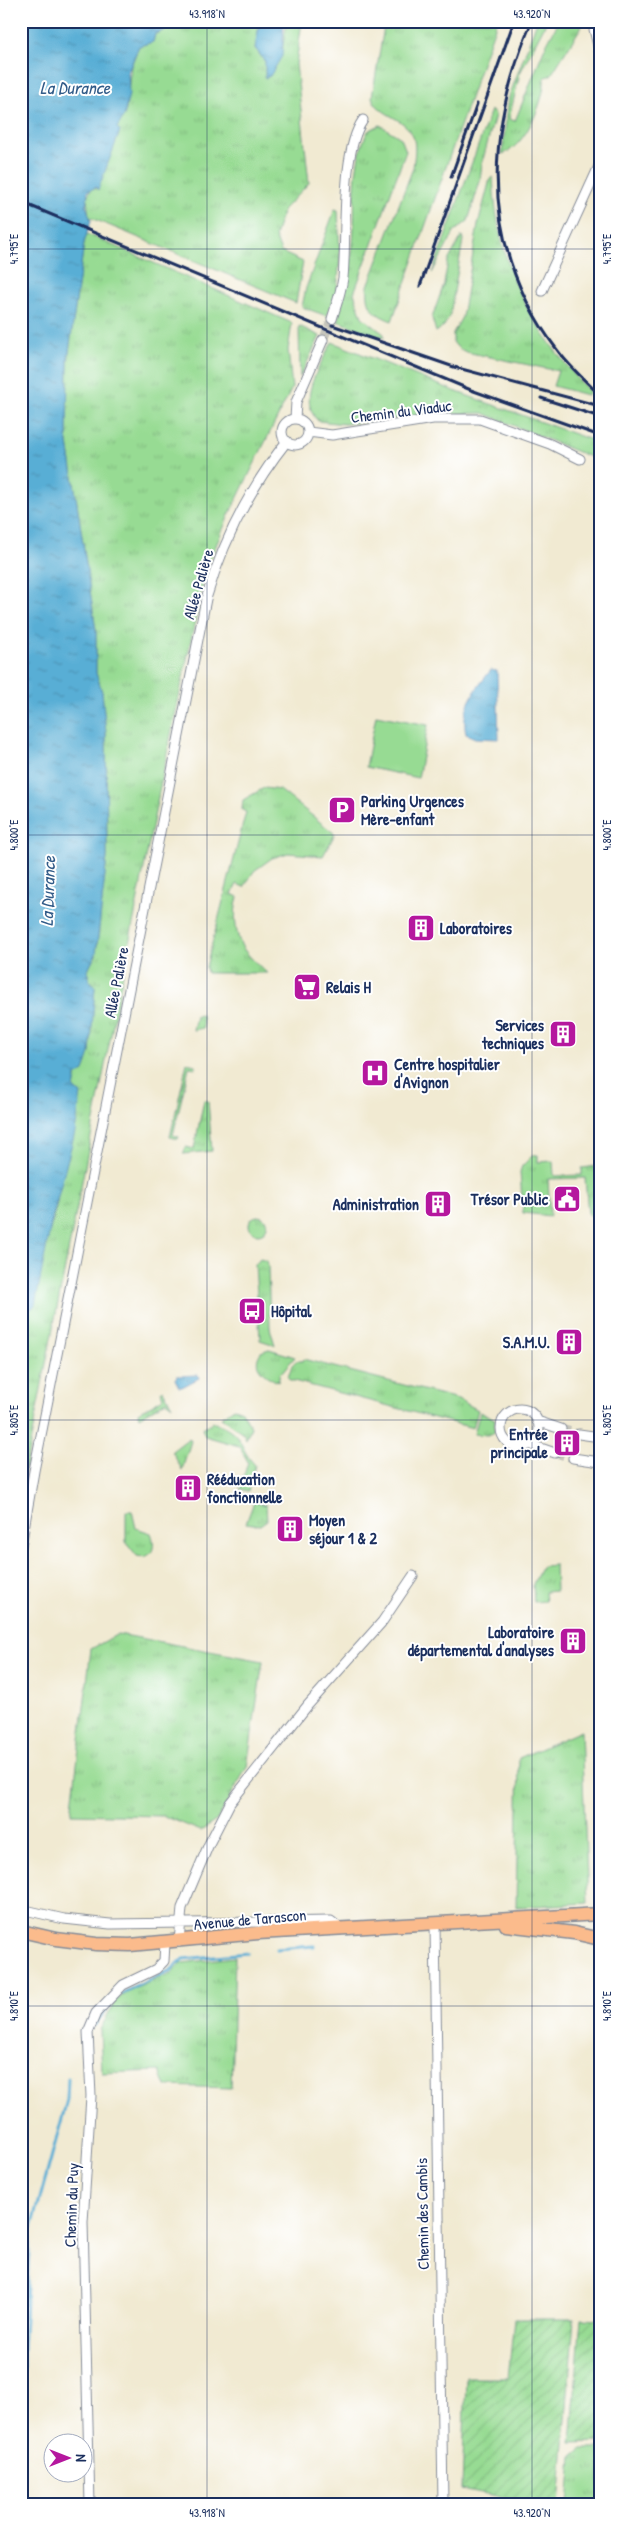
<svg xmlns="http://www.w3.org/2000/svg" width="621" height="2526" font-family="'Patrick Hand',sans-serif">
<defs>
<pattern id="grass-tufts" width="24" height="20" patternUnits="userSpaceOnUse" patternTransform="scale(1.25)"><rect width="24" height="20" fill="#97db93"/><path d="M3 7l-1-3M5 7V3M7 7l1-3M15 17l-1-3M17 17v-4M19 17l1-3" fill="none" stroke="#82bc81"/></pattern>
<pattern id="garden-furrows" width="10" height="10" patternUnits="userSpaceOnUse" patternTransform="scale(1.25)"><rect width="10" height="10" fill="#97db93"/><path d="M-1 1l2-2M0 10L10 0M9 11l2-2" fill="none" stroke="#82bc81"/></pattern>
<pattern id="water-ripples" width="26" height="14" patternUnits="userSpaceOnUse" patternTransform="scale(1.25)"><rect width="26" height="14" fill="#59aed5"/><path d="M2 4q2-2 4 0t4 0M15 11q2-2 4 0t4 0" fill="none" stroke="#498eb0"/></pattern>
</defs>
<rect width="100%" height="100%" fill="#fff"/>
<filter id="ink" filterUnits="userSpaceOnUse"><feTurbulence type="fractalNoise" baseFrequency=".02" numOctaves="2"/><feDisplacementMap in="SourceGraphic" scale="10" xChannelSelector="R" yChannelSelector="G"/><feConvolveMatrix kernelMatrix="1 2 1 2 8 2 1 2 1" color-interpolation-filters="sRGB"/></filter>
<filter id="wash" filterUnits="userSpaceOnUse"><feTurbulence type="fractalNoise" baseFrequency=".0096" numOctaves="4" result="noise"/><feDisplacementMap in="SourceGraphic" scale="20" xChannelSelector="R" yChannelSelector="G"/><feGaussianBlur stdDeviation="1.12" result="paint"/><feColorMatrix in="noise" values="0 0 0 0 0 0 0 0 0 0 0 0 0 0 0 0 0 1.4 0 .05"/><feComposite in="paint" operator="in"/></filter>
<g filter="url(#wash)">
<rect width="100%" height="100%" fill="#f1ead2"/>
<!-- grass -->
<path fill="url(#grass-tufts)" stroke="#598578" d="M 173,21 L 260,21 L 255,48 L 265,62 L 281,58 L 287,21 L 302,21 L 296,64 L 309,183 L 283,210 L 275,236 L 281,252 L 303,262 L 296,303 L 89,217 L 87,197 L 92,188 L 98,189 L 120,131 L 117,128 L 126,110 L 131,66 L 139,46 L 153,42 L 155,34 L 165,30 Z
M 385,21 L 497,21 L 392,321 C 373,314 366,306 368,286 L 413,168 C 414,159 416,149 414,140 C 409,117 378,117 372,97 Z
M 537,21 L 547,21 L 520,73 L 509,119 L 515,121 L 545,47 L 559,21 L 585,21 L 551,75 L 544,78 C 546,99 524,149 502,154 L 509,97 Z
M 491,110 L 495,115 L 482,163 L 480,181 L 468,221 L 455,231 L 432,273 Z
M 380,125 L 401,138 L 406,151 L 354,293 L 362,317 L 384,334 L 384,338 L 337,321 C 347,290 353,258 354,226 C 355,194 353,160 368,131 Z
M 493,177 C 497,267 530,327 590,392 L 587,395 L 553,386 L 558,371 L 466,352 L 458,348 L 453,342 L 453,333 L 462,317 L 478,225 L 490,179 Z
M 335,209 L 338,210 L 340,257 L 337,290 L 327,316 L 302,307 L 306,288 Z
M 87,234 L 292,323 L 288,350 L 292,388 L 229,515 L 206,569 L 161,782 L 21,1490 L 21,1364 L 30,1325 L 29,1311 L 57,1203 L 76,1076 L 90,1053 L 95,987 L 89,980 L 88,970 L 96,954 L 107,857 L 106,733 L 102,692 L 96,673 L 96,631 L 67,436 L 68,359 L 84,243 Z
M 462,236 L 463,240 L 450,315 L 444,326 L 436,332 L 432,318 L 444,284 L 448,261 Z
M 299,326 L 320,336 L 300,377 Z
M 332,342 L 457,392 L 600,443 L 600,461 L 483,413 L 443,414 L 344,424 L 318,421 C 296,398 321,365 332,342 Z
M 264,788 L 280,790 L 335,834 L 323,856 L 288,853 L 272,858 L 254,871 L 244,887 L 237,884 L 232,894 L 238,897 C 233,911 235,939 245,951 C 251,959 260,966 267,973 L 207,973 L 206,967 L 246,812 L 242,810 L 243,800 Z
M 202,1015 L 203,1028 L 193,1030 L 196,1016 Z
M 187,1063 L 195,1065 L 196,1068 L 189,1067 L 173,1135 L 179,1137 L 178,1139 L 170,1137 Z
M 204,1100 L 208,1101 L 212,1151 L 183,1154 L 186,1147 L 194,1149 Z
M 533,1155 L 538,1155 L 538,1162 L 553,1161 L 554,1176 L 582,1175 L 582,1168 L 598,1166 L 600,1223 L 597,1223 L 588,1214 L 585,1178 L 548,1179 L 550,1216 L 523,1213 L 520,1172 L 522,1166 Z
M249 1225a9 9 0 1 1 18 0a9 9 0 1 1-18 0Z
M 260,1259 L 267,1261 L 268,1265 L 270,1328 L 275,1345 L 260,1340 L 260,1338 L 255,1265 Z
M 269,1349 L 295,1357 L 280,1374 L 278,1382 C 266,1376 250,1368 261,1352 Z
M 303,1359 L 458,1399 L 478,1410 L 473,1428 L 290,1380 L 288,1378 L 292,1365 L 296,1361 L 302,1361 Z
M 163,1390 L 172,1406 L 166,1401 L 139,1417 L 138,1413 L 163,1398 L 161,1391 Z
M 234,1408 L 242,1411 L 251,1427 L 246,1439 L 243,1433 L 221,1417 Z
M 480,1412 L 495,1419 L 494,1433 L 488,1435 L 474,1434 Z
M 213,1422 C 246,1433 236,1445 255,1465 L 248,1491 L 240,1489 L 248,1462 L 239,1446 L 205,1436 L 202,1428 Z
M 189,1438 L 191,1441 L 182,1470 L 172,1451 Z
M 254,1502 L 266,1505 L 267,1520 L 260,1525 L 246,1523 Z
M 126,1511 L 132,1511 L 136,1528 L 151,1533 C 156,1545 154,1560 137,1556 L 126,1542 Z
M 555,1565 L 556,1591 L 545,1592 L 546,1601 L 534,1602 L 533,1584 L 542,1566 Z
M 118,1634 L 263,1661 L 247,1767 L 217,1820 L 201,1831 L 164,1816 L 71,1814 L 91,1649 Z
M 581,1731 L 588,1903 L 516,1907 L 519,1758 Z
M 235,1957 L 231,2088 L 166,2086 L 160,2071 L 102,2073 L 100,2030 L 115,2001 L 127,1992 L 171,1973 L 182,1963 Z
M 582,2448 L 600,2448 L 600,2505 L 568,2505 L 572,2456 Z"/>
<!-- garden -->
<path fill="url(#garden-furrows)" stroke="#598578" d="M 581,2318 L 600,2319 L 600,2442 L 571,2443 Z
M 514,2319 L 574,2319 L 559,2505 L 540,2505 L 462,2489 L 466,2378 L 508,2378 Z"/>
<!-- pitch -->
<path fill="#97db93" stroke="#598578" d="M 376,715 L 428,725 L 418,778 L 366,767 Z"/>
<!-- water -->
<path fill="url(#water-ripples)" stroke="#3a6e9a" d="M 21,21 L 173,21 L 165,30 L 155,34 L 153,42 L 139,46 L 128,72 L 129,94 L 124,116 L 117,128 L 120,131 L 98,190 L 96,187 L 88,191 L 86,205 L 91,221 L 84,243 L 68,359 L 67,436 L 96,631 L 96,673 L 102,692 L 106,733 L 107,857 L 96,954 L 88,970 L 89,980 L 95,987 L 90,1053 L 84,1071 L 76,1076 L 74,1089 L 81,1094 L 75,1132 L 52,1219 L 35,1305 L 29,1311 L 30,1325 L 21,1368 Z
M 260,21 L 284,21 L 282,56 L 270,76 L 265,78 L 265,61 L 255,48 Z
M 491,670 L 497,671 L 499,739 L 475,738 L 466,734 C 460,708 475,690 491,670 Z
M 198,1375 L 199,1378 L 182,1387 L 179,1387 L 175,1379 L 177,1376 Z"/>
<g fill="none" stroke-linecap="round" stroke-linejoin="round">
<!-- stream -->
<path stroke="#59aed5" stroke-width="3" d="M 276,1949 L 314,1946
M 120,1994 L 171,1970 L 183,1959 L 247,1953
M 95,2025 L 109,2005
M 23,2505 L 23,2350 L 30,2235 L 67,2100 L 68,2078"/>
</g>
</g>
<g filter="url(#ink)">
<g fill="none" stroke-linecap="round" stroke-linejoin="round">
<!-- minor-tunnel -->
<path stroke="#c6c5bb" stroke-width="9" stroke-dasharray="9 4.5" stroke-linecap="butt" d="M 323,340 L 332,319
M 561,1429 L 579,1434
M 555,1453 L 573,1458"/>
<!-- minor casing -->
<g stroke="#868c98" stroke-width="11">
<path id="minor" d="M 592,21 L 600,54
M 542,291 L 600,164
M 332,319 C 336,306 341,292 343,278 C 347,237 340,153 363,120
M 295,419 L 296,402 L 323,340
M282 432a13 13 0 1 1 26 0a13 13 0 1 1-26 0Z
M 308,432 L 332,435 L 433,419 L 480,419 L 550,444 L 580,459
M501 1428a19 19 0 1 1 38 0a19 19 0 1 1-38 0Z
M 537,1421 L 561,1429
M 579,1434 L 600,1437
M 529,1444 L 555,1453
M 573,1458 L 600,1462
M 21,1546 L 34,1471 L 206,599 C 223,541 249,489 287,441
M 21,1909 L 64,1919 L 110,1924 L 331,1921 L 340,1928
M 435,1924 L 443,2505
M 179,1942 L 182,1908 L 209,1844 L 230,1803 L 308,1705 L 382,1622 L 413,1576
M 90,2505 L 83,2222 L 91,2096 L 88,2032 L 96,2013 L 123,1985 L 156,1969 L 164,1961 L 165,1943"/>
</g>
<!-- primary casing -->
<g stroke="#868c98" stroke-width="15">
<path id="primary" d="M 506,1925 L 574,1933 L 600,1939
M 21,1931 L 56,1939 L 96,1944 L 130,1945 L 258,1933 L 600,1914"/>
</g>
<!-- minor -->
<use href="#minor" stroke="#fff" stroke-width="9"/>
<!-- primary -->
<use href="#primary" stroke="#fbbb8c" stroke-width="12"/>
<!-- rail -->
<path stroke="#1b2f5e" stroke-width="3" d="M 532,21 C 484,134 480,249 558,351 C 570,367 585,381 600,395
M 451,177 L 477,104
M 21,202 L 471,390 L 600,436
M 420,286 L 514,21
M 332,325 L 454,367 L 600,406
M 541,398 L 600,417"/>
</g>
</g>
<!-- ticks -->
<path fill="none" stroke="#1b2f5e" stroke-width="1" stroke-opacity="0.45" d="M 207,21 L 207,2505M 532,21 L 532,2505M 21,249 L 600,249M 21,835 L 600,835M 21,1420 L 600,1420M 21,2006 L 600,2006"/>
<!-- icons -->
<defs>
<g id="parking-square" transform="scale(1.4375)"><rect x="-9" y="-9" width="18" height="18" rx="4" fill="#b5179e" stroke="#fff"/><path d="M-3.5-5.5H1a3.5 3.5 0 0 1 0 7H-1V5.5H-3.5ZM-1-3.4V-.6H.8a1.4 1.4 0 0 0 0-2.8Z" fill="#fff"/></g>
<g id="building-square" transform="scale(1.4375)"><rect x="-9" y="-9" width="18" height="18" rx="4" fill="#b5179e" stroke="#fff"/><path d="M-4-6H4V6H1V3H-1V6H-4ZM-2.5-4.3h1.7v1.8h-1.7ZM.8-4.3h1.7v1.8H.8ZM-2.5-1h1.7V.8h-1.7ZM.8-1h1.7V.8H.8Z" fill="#fff"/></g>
<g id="supermarket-square" transform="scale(1.4375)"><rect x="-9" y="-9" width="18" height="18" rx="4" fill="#b5179e" stroke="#fff"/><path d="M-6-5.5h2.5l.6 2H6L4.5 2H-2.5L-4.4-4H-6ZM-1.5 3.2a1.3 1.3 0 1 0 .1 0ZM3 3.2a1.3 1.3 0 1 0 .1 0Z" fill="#fff"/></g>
<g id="hospital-square" transform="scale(1.4375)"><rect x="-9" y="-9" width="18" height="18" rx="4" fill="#b5179e" stroke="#fff"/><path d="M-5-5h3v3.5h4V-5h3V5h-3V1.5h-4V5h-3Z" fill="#fff"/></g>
<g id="civic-square" transform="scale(1.4375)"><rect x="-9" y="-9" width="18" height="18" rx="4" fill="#b5179e" stroke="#fff"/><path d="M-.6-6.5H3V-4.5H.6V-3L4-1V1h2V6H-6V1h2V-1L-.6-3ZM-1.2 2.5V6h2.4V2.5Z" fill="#fff"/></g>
<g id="bus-square" transform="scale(1.4375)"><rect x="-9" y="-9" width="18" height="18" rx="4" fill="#b5179e" stroke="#fff"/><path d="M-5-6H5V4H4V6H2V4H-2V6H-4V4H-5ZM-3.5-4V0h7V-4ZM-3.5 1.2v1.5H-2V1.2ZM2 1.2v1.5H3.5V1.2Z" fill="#fff"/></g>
</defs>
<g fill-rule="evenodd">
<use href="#parking-square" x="342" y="810"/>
<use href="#building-square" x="421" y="928"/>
<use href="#supermarket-square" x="307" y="987"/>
<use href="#building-square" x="563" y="1034"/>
<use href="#hospital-square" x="375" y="1073"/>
<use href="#civic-square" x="567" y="1199"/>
<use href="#building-square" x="438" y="1204"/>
<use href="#bus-square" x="252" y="1311"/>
<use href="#building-square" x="569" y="1342"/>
<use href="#building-square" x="567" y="1443"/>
<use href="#building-square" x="188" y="1488"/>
<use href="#building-square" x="290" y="1529"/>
<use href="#building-square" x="573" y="1641"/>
</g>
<g text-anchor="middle" stroke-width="4" stroke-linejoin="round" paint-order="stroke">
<!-- street labels -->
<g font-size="16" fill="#1b2f5e" stroke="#fff">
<text transform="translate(401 411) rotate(-7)" y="6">Chemin du Viaduc</text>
<text transform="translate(198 584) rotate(-74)" y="6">Allée Palière</text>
<text transform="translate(116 982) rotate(-79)" y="6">Allée Palière</text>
<text transform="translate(250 1919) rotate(-5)" y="6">Avenue de Tarascon</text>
<text transform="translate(71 2205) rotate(-88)" y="6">Chemin du Puy</text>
<text transform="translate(422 2214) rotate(-91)" y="6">Chemin des Cambis</text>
</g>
<!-- poi labels -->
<g font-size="16" font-weight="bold" fill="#1b2f5e" stroke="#fff" text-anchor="start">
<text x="361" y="807">Parking Urgences<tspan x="361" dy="18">Mère-enfant</tspan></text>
<text x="440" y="934">Laboratoires</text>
<text x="326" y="993">Relais H</text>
<text x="544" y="1031" text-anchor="end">Services<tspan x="544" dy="18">techniques</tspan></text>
<text x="394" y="1070">Centre hospitalier<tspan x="394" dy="18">d'Avignon</tspan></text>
<text x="548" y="1205" text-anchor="end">Trésor Public</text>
<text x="419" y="1210" text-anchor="end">Administration</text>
<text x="271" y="1317">Hôpital</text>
<text x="550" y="1348" text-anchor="end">S.A.M.U.</text>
<text x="548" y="1440" text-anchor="end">Entrée<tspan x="548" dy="18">principale</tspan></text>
<text x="207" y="1485">Rééducation<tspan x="207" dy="18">fonctionnelle</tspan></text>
<text x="309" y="1526">Moyen<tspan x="309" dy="18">séjour 1 &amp; 2</tspan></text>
<text x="554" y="1638" text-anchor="end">Laboratoire<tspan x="554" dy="18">départemental d'analyses</tspan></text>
</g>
<!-- water labels -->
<g font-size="18" font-style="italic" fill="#315b88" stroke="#fff">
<text x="75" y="94">La Durance</text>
<text transform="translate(48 891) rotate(-88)" y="6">La Durance</text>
</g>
</g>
<!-- margin -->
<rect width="621" height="2526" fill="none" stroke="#fff" stroke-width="55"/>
<!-- north arrow -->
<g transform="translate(68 2458) rotate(90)"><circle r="24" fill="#ffffff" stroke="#a4acbf"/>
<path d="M0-4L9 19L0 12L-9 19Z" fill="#b5179e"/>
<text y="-8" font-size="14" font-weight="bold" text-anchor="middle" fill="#1b2f5e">N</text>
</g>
<rect x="28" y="28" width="566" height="2470" fill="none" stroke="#1b2f5e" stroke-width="2"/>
<g font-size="12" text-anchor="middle" fill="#1b2f5e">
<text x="207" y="18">43.918°N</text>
<text x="532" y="18">43.920°N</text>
<text transform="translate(607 249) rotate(-90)" y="4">4.795°E</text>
<text transform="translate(14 249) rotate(-90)" y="4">4.795°E</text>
<text transform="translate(607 835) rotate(-90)" y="4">4.800°E</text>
<text transform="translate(14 835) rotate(-90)" y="4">4.800°E</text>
<text transform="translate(14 1420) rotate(-90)" y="4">4.805°E</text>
<text transform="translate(607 1420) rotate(-90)" y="4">4.805°E</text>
<text transform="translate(607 2006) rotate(-90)" y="4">4.810°E</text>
<text transform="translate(14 2006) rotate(-90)" y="4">4.810°E</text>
<text x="207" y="2517">43.918°N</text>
<text x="532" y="2517">43.920°N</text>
</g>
</svg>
